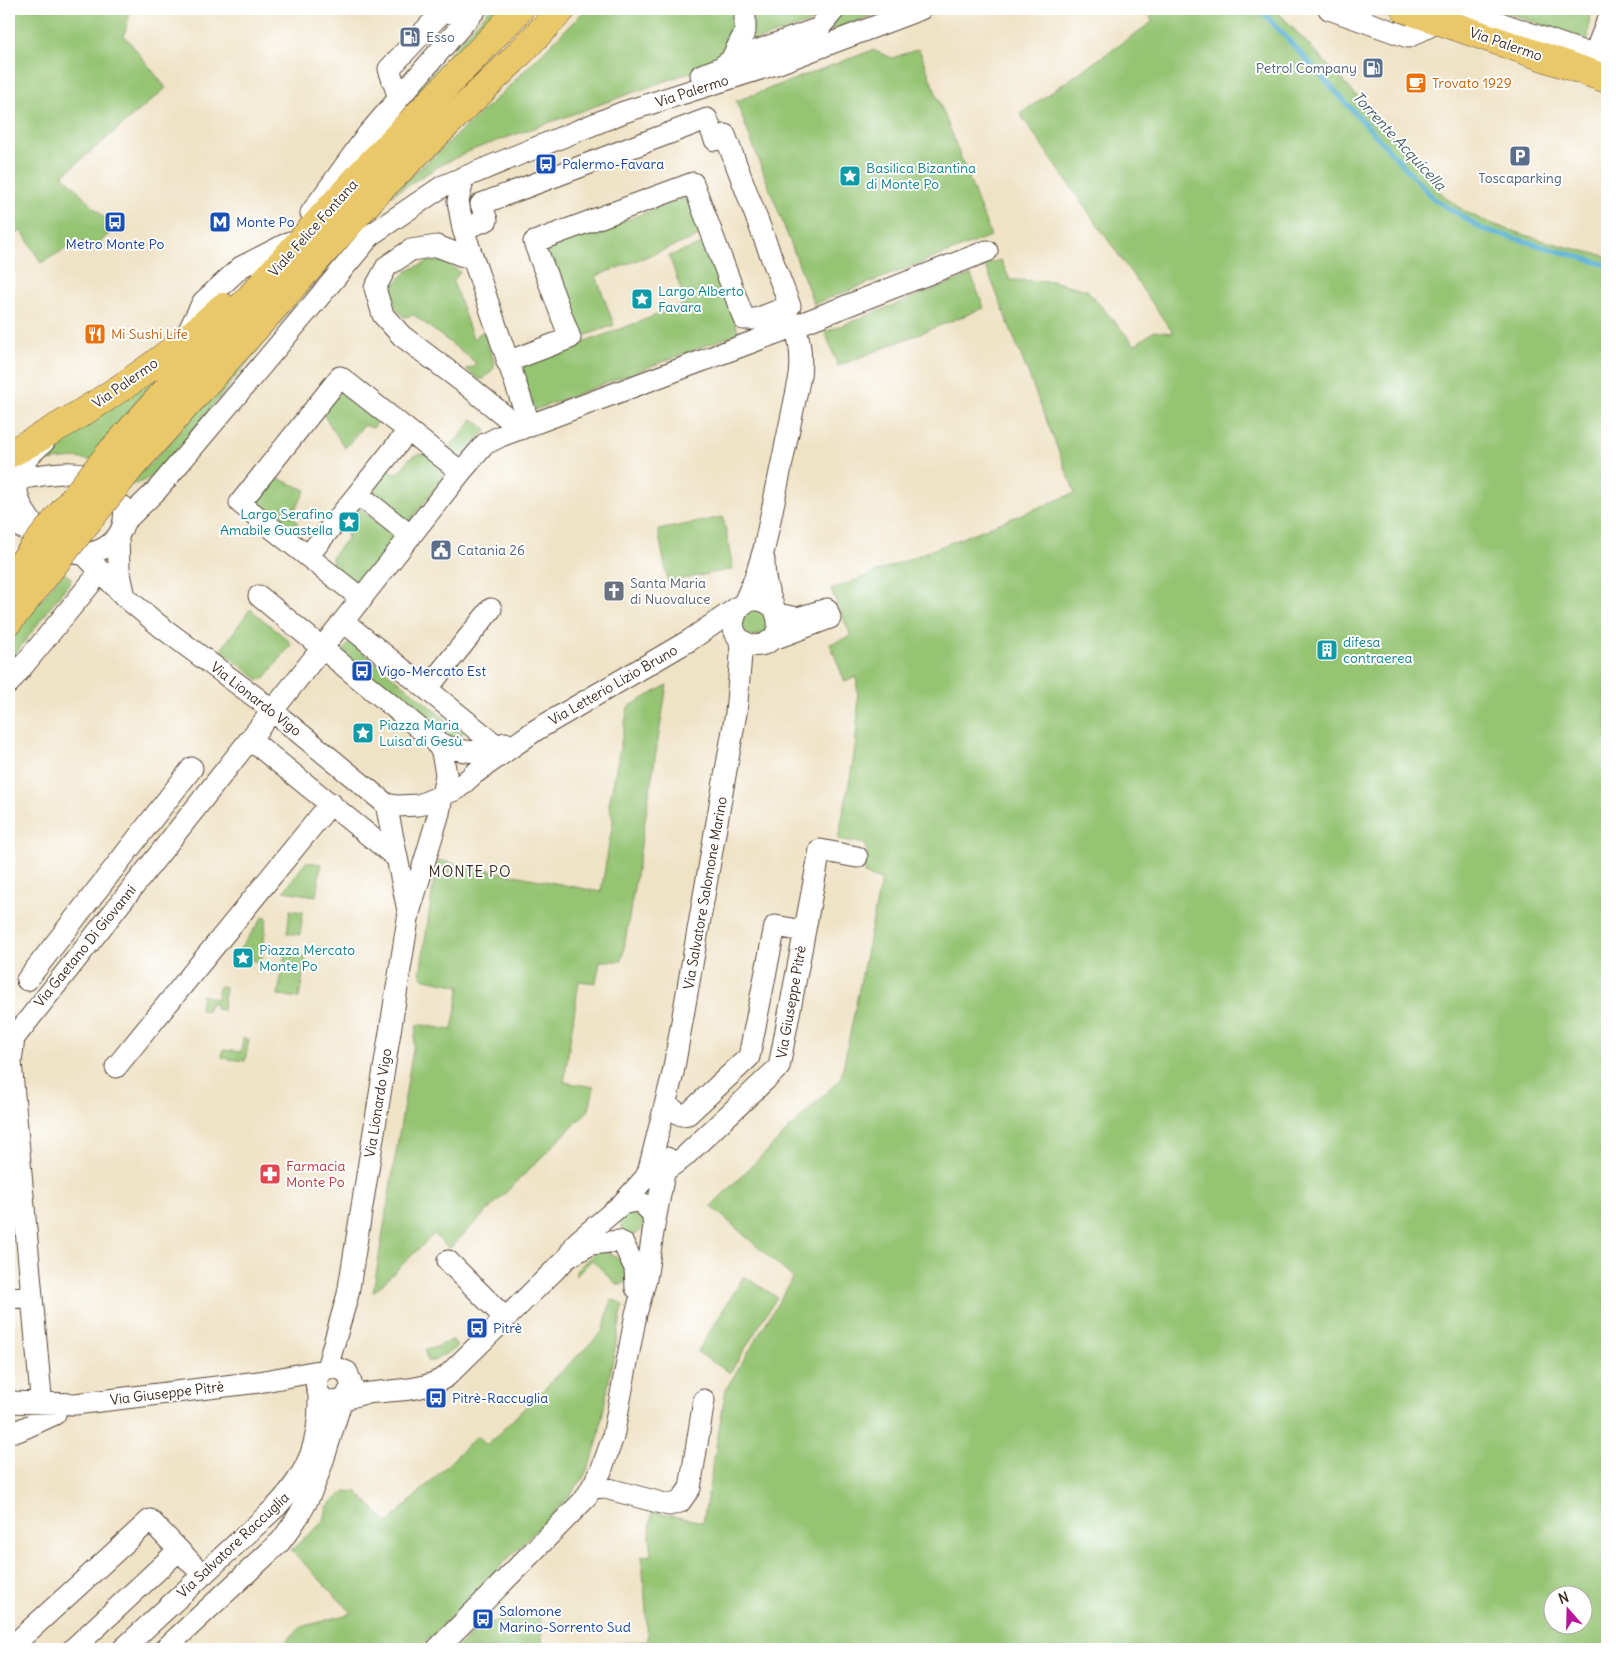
<svg xmlns="http://www.w3.org/2000/svg" width="1616" height="1658" font-family="Delius,sans-serif">
<rect width="100%" height="100%" fill="#fff"/>
<filter id="ink" filterUnits="userSpaceOnUse"><feTurbulence type="fractalNoise" baseFrequency=".02" numOctaves="2"/><feDisplacementMap in="SourceGraphic" scale="10" xChannelSelector="R" yChannelSelector="G"/><feConvolveMatrix kernelMatrix="1 2 1 2 8 2 1 2 1" color-interpolation-filters="sRGB"/></filter>
<filter id="wash" filterUnits="userSpaceOnUse"><feTurbulence type="fractalNoise" baseFrequency=".0096" numOctaves="4" result="noise"/><feDisplacementMap in="SourceGraphic" scale="20" xChannelSelector="R" yChannelSelector="G"/><feGaussianBlur stdDeviation="1.12" result="paint"/><feColorMatrix in="noise" values="0 0 0 0 0 0 0 0 0 0 0 0 0 0 0 0 0 1.4 0 .05"/><feComposite in="paint" operator="in"/></filter>
<g filter="url(#wash)">
<rect width="100%" height="100%" fill="#efe3c6"/>
<!-- green -->
<path fill="#95c473" stroke="#687748" fill-rule="evenodd" d="M 9,9 L 131,9 L 124,35 L 166,88 L 63,175 L 115,229 L 89,252 L 81,240 L 41,263 L 22,231 L 9,237 Z
M 490,9 L 502,9 L 382,132 L 379,130 Z
M 586,9 L 739,9 L 731,50 L 705,67 L 472,150 L 441,165 L 390,196 L 501,94 Z
M 753,9 L 827,9 L 819,20 L 750,42 Z
M 842,9 L 891,9 L 823,34 Z
M 1148,9 L 1240,9 L 1244,12 L 1248,9 L 1275,9 C 1319,56 1364,102 1406,151 C 1423,170 1435,191 1457,206 C 1485,227 1571,249 1607,256 L 1607,1649 L 456,1649 L 483,1624 L 540,1612 L 543,1649 L 648,1641 L 642,1556 L 651,1555 L 650,1532 L 652,1512 L 703,1522 L 726,1389 L 793,1278 L 711,1206 L 841,1078 L 881,880 L 864,874 L 867,852 L 865,844 L 838,839 C 848,786 863,731 856,677 L 845,682 L 830,644 L 851,636 L 831,590 L 1075,493 L 985,264 L 1001,260 L 1010,280 L 1052,281 L 1087,290 L 1135,345 L 1154,331 L 1173,333 L 1020,114 L 1152,22 ZM 1554,1596 L 1584,1596 L 1584,1626 L 1554,1626 Z
M 1496,9 L 1590,9 L 1588,40 Z
M 919,49 L 991,236 L 814,304 L 736,101 L 873,50 L 892,58 Z
M 688,197 L 703,235 L 596,276 L 614,325 L 576,339 L 543,251 Z
M 705,243 L 739,333 L 535,410 L 519,367 L 686,304 L 669,256 Z
M 430,261 L 444,262 L 460,272 L 453,281 L 473,339 L 483,331 L 494,361 L 494,368 L 484,379 L 479,379 L 466,369 L 476,366 L 474,361 L 414,315 L 404,317 L 395,307 L 393,286 L 407,271 Z
M 971,275 L 984,308 L 838,366 L 825,332 Z
M 292,308 L 162,468 C 152,475 142,486 129,484 C 118,476 105,466 92,461 C 74,455 52,461 34,463 L 187,350 L 143,472 Z
M 341,390 L 381,418 L 373,428 L 364,425 L 345,448 L 321,411 Z
M 473,419 L 487,430 L 457,462 L 444,449 L 458,439 Z
M 419,454 L 428,455 L 448,472 L 409,522 L 371,492 L 388,470 L 398,474 L 410,458 Z
M 272,476 L 306,490 L 292,515 L 298,523 L 290,535 L 250,503 Z
M 359,508 L 396,538 L 357,588 L 333,568 L 332,557 L 348,537 L 344,526 Z
M 723,517 L 733,569 L 668,582 L 658,530 Z
M 63,572 L 72,579 L 9,662 L 9,641 Z
M 752,607 L 771,618 L 764,636 L 747,635 L 741,616 Z
M 250,609 L 288,640 L 291,645 L 264,679 L 259,680 L 221,650 Z
M 350,642 L 463,733 L 455,743 L 342,652 Z
M 667,685 L 622,961 L 600,961 L 596,983 L 579,981 L 564,1082 L 594,1087 L 589,1110 L 449,1249 L 434,1234 L 373,1293 L 417,1024 L 452,1030 L 460,986 L 425,979 L 420,974 L 437,860 L 601,892 L 613,820 L 609,805 L 628,707 Z
M 306,862 L 321,864 L 316,896 L 284,891 Z
M 290,910 L 303,912 L 300,935 L 287,933 Z
M 263,917 L 267,917 L 261,962 L 234,957 Z
M 285,953 L 306,957 L 299,998 L 278,995 Z
M 219,986 L 225,987 L 223,1010 L 215,1009 L 216,1005 L 209,1004 L 208,1011 L 200,1010 L 202,995 L 217,999 Z
M 243,1038 L 249,1039 L 245,1061 L 222,1058 L 223,1050 L 241,1052 Z
M621 1224a11 11 0 1 1 22 0a11 11 0 1 1-22 0Z
M 598,1252 C 614,1252 619,1258 628,1271 L 624,1284 L 616,1284 L 592,1260 L 576,1276 L 576,1271 L 592,1255 Z
M 744,1276 L 777,1297 L 730,1373 L 697,1352 Z
M 611,1300 L 620,1302 L 623,1306 L 598,1439 L 592,1460 L 582,1480 L 567,1499 L 419,1649 L 278,1649 L 301,1627 L 352,1613 L 291,1550 L 324,1521 L 327,1507 L 345,1491 L 357,1492 L 388,1523 L 477,1436 L 487,1445 L 603,1331 Z
M 452,1340 L 457,1345 L 456,1348 L 434,1361 L 427,1361 L 425,1349 L 434,1348 Z"/>
<g fill="none" stroke-linecap="round" stroke-linejoin="round">
<!-- stream -->
<path stroke="#55afd3" stroke-width="5" d="M 1260,9 L 1434,199 L 1482,229 L 1607,265"/>
</g>
</g>
<g filter="url(#ink)">
<g fill="none" stroke-linecap="round" stroke-linejoin="round">
<!-- minor casing -->
<g stroke="#564637" stroke-width="23">
<path id="minor" d="M 1329,9 L 1408,37 L 1440,21
M 1460,9 L 1607,60
M 1594,55 L 1607,22
M 731,60 L 745,32 L 745,9
M 701,75 L 720,68 L 731,60 L 819,28 L 835,9
M 399,98 L 389,69 L 443,11 L 468,17
M 464,177 L 458,201 L 463,229 L 530,426
M 311,213 L 368,134 L 476,9
M 463,229 L 487,220 L 481,204 L 707,119 L 715,140 L 725,135 L 790,306 L 756,319 L 744,319 L 693,183 L 534,242 L 570,338 L 507,362
M 463,256 L 437,246 L 411,250 L 387,266 L 375,288 L 383,315 L 402,336 L 467,385 L 521,429
M 186,336 L 203,302 L 241,267 L 290,242
M 44,442 C 15,465 7,489 30,520 C 39,532 44,543 59,549 C 90,563 129,545 124,507
M 9,480 C 41,477 73,465 103,481
M 358,494 L 411,536
M 9,522 L 39,535
M 124,522 L 157,490 L 372,234 L 443,186 L 513,157 L 624,112 L 779,63 L 921,9
M 118,536 L 119,569 L 125,597
M 84,554 L 125,597 L 160,626 L 258,699 L 386,804 L 397,806 L 419,805 L 457,789 L 475,773 L 536,730 L 690,640 L 741,605
M 308,556 L 408,431
M 764,560 C 764,570 765,581 768,591 C 772,606 787,627 771,640 C 765,645 756,647 749,644 C 715,633 743,580 774,608
M 259,596 L 436,742 L 442,752 L 446,774 L 439,813 L 409,913 L 348,1294 L 327,1368
M 362,599 L 240,503 L 340,377 L 461,472
M 744,603 L 755,578 L 764,549 L 800,376 C 802,358 801,344 795,326
M 344,622 L 497,746
M 771,640 L 830,618 L 827,609 L 798,618 L 777,614
M 9,683 L 101,571
M 427,689 L 491,609
M 251,740 L 397,858
M 436,742 C 465,754 475,755 505,743
M 386,804 L 408,911
M 27,980 L 192,768
M 116,1067 L 331,803
M 674,1110 L 681,1115 L 688,1114 L 749,1057 L 775,926 L 804,931
M 664,1171 L 683,1158 L 779,1067 L 820,850 L 857,857
M 622,1204 L 646,1177 L 649,1169 L 673,1073 L 736,713 L 741,655 L 740,639
M 654,1226 L 667,1158
M 623,1243 L 635,1268 L 636,1288
M 448,1261 L 505,1318
M 9,1298 L 32,1296
M 345,1398 L 352,1386 L 347,1372 L 334,1367 C 311,1369 311,1396 331,1402 C 342,1402 351,1396 362,1394 C 391,1389 419,1393 446,1377 L 567,1258 L 591,1244 L 619,1241
M 9,1402 L 75,1404 L 259,1382 L 324,1370
M 43,1419 L 11,1062 L 14,1038 L 461,472 L 485,444 L 501,436 L 795,326 L 987,251
M 9,1431 L 18,1431 L 55,1414
M 594,1485 L 669,1505 L 680,1502 L 690,1488 L 704,1400
M 9,1649 L 150,1520 L 203,1575
M 73,1649 L 179,1550
M 123,1649 L 277,1506 C 309,1472 320,1442 319,1395
M 165,1649 L 280,1542 C 319,1494 323,1456 342,1400
M 437,1649 L 585,1499 L 601,1471 L 613,1437 L 636,1314 L 646,1279 L 654,1226 L 652,1213 L 642,1203 L 635,1201 L 622,1204 L 577,1242 L 567,1258"/>
</g>
<!-- major casing -->
<g stroke="#564637" stroke-width="29">
<path id="major" d="M 1405,9 L 1607,79
M 111,452 L 361,174 L 520,9
M 9,454 C 85,414 161,366 223,307
M 130,468 L 379,190 L 512,61 L 562,9
M 9,580 L 33,549
M 9,621 L 54,564"/>
</g>
<!-- minor -->
<use href="#minor" stroke="#fff" stroke-width="21"/>
<!-- major -->
<use href="#major" stroke="#eac769" stroke-width="28"/>
<!-- major-bridge casing -->
<g stroke="#564637" stroke-width="29" stroke-linecap="butt">
<path id="major-bridge" d="M 33,549 L 111,452
M 54,564 L 130,468"/>
</g>
<!-- major-bridge -->
<use href="#major-bridge" stroke="#eac769" stroke-width="28"/>
</g>
</g>
<!-- icons -->
<defs>
<g id="fuel-square" transform="scale(1.125)"><rect x="-9" y="-9" width="18" height="18" rx="4" fill="#5c6f8a" stroke="#fff"/><path d="M-5.5-6h7V0h2V4h1.3V-2.5L3-4.5l.8-.8L6-3V5H2.5V1h-1V6h-7ZM-4.2-4.7v3.2H.2V-4.7Z" fill="#fff"/></g>
<g id="cafe-square" transform="scale(1.125)"><rect x="-9" y="-9" width="18" height="18" rx="4" fill="#e8710a" stroke="#fff"/><path d="M-5.5-4.5H6V0H3Q3 3.5 0 3.5H-2.5Q-5.5 3.5-5.5 0ZM3-3.2v2h1.7v-2ZM-6 4.5H4V6H-6Z" fill="#fff"/></g>
<g id="parking-square" transform="scale(1.125)"><rect x="-9" y="-9" width="18" height="18" rx="4" fill="#5c6f8a" stroke="#fff"/><path d="M-3.5-5.5H1a3.5 3.5 0 0 1 0 7H-1V5.5H-3.5ZM-1-3.4V-.6H.8a1.4 1.4 0 0 0 0-2.8Z" fill="#fff"/></g>
<g id="bus-square" transform="scale(1.125)"><rect x="-9" y="-9" width="18" height="18" rx="4" fill="#1a4fb4" stroke="#fff"/><path d="M-5-6H5V4H4V6H2V4H-2V6H-4V4H-5ZM-3.5-4V0h7V-4ZM-3.5 1.2v1.5H-2V1.2ZM2 1.2v1.5H3.5V1.2Z" fill="#fff"/></g>
<g id="sight-square" transform="scale(1.125)"><rect x="-9" y="-9" width="18" height="18" rx="4" fill="#0f9aa8" stroke="#fff"/><path d="M0-6L1.8-2.2L6-1.7L2.9 1.2L3.7 5.4L0 3.3L-3.7 5.4L-2.9 1.2L-6-1.7L-1.8-2.2Z" fill="#fff"/></g>
<g id="metro-square" transform="scale(1.125)"><rect x="-9" y="-9" width="18" height="18" rx="4" fill="#1a4fb4" stroke="#fff"/><path d="M-5.5 5V-5H-3L0 0L3-5H5.5V5H3V-.5L0 4L-3-.5V5Z" fill="#fff"/></g>
<g id="restaurant-square" transform="scale(1.125)"><rect x="-9" y="-9" width="18" height="18" rx="4" fill="#e8710a" stroke="#fff"/><path d="M-5-6h1v4h1v-4h1v4h1v-4h1v5L-1.5 .5V6h-2V.5L-5-1ZM5-6V6H3V1.5H1.5Q1.5-4 5-6Z" fill="#fff"/></g>
<g id="civic-square" transform="scale(1.125)"><rect x="-9" y="-9" width="18" height="18" rx="4" fill="#5c6f8a" stroke="#fff"/><path d="M-.6-6.5H3V-4.5H.6V-3L4-1V1h2V6H-6V1h2V-1L-.6-3ZM-1.2 2.5V6h2.4V2.5Z" fill="#fff"/></g>
<g id="church-square" transform="scale(1.125)"><rect x="-9" y="-9" width="18" height="18" rx="4" fill="#6b7280" stroke="#fff"/><path d="M-1.2-6h2.4v3.5h3.3v2.4h-3.3V6h-2.4V-.1h-3.3v-2.4h3.3Z" fill="#fff"/></g>
<g id="building-square" transform="scale(1.125)"><rect x="-9" y="-9" width="18" height="18" rx="4" fill="#0f9aa8" stroke="#fff"/><path d="M-4-6H4V6H1V3H-1V6H-4ZM-2.5-4.3h1.7v1.8h-1.7ZM.8-4.3h1.7v1.8H.8ZM-2.5-1h1.7V.8h-1.7ZM.8-1h1.7V.8H.8Z" fill="#fff"/></g>
<g id="pharmacy-square" transform="scale(1.125)"><rect x="-9" y="-9" width="18" height="18" rx="4" fill="#e0444e" stroke="#fff"/><path d="M-2-6h4v4h4v4h-4v4h-4v-4h-4v-4h4Z" fill="#fff"/></g>
</defs>
<g fill-rule="evenodd">
<use href="#fuel-square" x="410" y="37"/>
<use href="#fuel-square" x="1373" y="68"/>
<use href="#cafe-square" x="1416" y="83"/>
<use href="#parking-square" x="1520" y="156"/>
<use href="#bus-square" x="546" y="164"/>
<use href="#sight-square" x="850" y="176"/>
<use href="#bus-square" x="115" y="222"/>
<use href="#metro-square" x="220" y="222"/>
<use href="#sight-square" x="642" y="299"/>
<use href="#restaurant-square" x="95" y="334"/>
<use href="#sight-square" x="349" y="522"/>
<use href="#civic-square" x="441" y="550"/>
<use href="#church-square" x="614" y="591"/>
<use href="#building-square" x="1327" y="650"/>
<use href="#bus-square" x="362" y="671"/>
<use href="#sight-square" x="363" y="733"/>
<use href="#sight-square" x="243" y="958"/>
<use href="#pharmacy-square" x="270" y="1174"/>
<use href="#bus-square" x="477" y="1328"/>
<use href="#bus-square" x="436" y="1398"/>
<use href="#bus-square" x="483" y="1619"/>
</g>
<g text-anchor="middle" stroke-width="4" stroke-linejoin="round" paint-order="stroke">
<!-- service labels -->
<g font-size="14" fill="#4e5e75" stroke="#fff" text-anchor="start">
<text x="426" y="42">Esso</text>
<text x="1357" y="73" text-anchor="end">Petrol Company</text>
<text x="1520" y="183" text-anchor="middle">Toscaparking</text>
<text x="457" y="555">Catania 26</text>
</g>
<!-- street labels -->
<g font-size="14" fill="#3b2a1e" stroke="#fff">
<text transform="translate(1506 44) rotate(19)" y="5">Via Palermo</text>
<text transform="translate(692 91) rotate(-18)" y="5">Via Palermo</text>
<text transform="translate(313 228) rotate(-48)" y="5">Viale Felice Fontana</text>
<text transform="translate(125 383) rotate(-35)" y="5">Via Palermo</text>
<text transform="translate(613 685) rotate(-30)" y="5">Via Letterio Lizio Bruno</text>
<text transform="translate(256 699) rotate(38)" y="5">Via Lionardo Vigo</text>
<text transform="translate(705 893) rotate(-80)" y="5">Via Salvatore Salomone Marino</text>
<text transform="translate(85 946) rotate(-51)" y="5">Via Gaetano Di Giovanni</text>
<text transform="translate(791 1002) rotate(-80)" y="5">Via Giuseppe Pitrè</text>
<text transform="translate(378 1103) rotate(-81)" y="5">Via Lionardo Vigo</text>
<text transform="translate(167 1393) rotate(-7)" y="5">Via Giuseppe Pitrè</text>
<text transform="translate(233 1545) rotate(-43)" y="5">Via Salvatore Raccuglia</text>
</g>
<!-- food labels -->
<g font-size="14" fill="#c56008" stroke="#fff" text-anchor="start">
<text x="1432" y="88">Trovato 1929</text>
<text x="111" y="339">Mi Sushi Life</text>
</g>
<!-- transit labels -->
<g font-size="14" fill="#164399" stroke="#fff" text-anchor="start">
<text x="562" y="169">Palermo-Favara</text>
<text x="236" y="227">Monte Po</text>
<text x="115" y="249" text-anchor="middle">Metro Monte Po</text>
<text x="378" y="676">Vigo-Mercato Est</text>
<text x="493" y="1333">Pitrè</text>
<text x="452" y="1403">Pitrè-Raccuglia</text>
<text x="499" y="1616">Salomone<tspan x="499" dy="16">Marino-Sorrento Sud</tspan></text>
</g>
<!-- culture labels -->
<g font-size="14" fill="#0d838f" stroke="#fff" text-anchor="start">
<text x="866" y="173">Basilica Bizantina<tspan x="866" dy="16">di Monte Po</tspan></text>
<text x="658" y="296">Largo Alberto<tspan x="658" dy="16">Favara</tspan></text>
<text x="333" y="519" text-anchor="end">Largo Serafino<tspan x="333" dy="16">Amabile Guastella</tspan></text>
<text x="1343" y="647">difesa<tspan x="1343" dy="16">contraerea</tspan></text>
<text x="379" y="730">Piazza Maria<tspan x="379" dy="16">Luisa di Gesù</tspan></text>
<text x="259" y="955">Piazza Mercato<tspan x="259" dy="16">Monte Po</tspan></text>
</g>
<!-- worship labels -->
<g font-size="14" fill="#5b616d" stroke="#fff" text-anchor="start">
<text x="630" y="588">Santa Maria<tspan x="630" dy="16">di Nuovaluce</tspan></text>
</g>
<!-- health labels -->
<g font-size="14" fill="#be3a42" stroke="#fff" text-anchor="start">
<text x="286" y="1171">Farmacia<tspan x="286" dy="16">Monte Po</tspan></text>
</g>
<!-- water labels -->
<g font-size="15" font-style="italic" fill="#455f66" stroke="#fff">
<text transform="translate(1399 141) rotate(47)" y="5">Torrente Acquicella</text>
</g>
<!-- neighbourhood labels -->
<g font-size="15" letter-spacing="1" fill="#3b2a1e" stroke="#fff">
<text x="470" y="877">MONTE PO</text>
</g>
</g>
<!-- margin -->
<rect width="1616" height="1658" fill="none" stroke="#fff" stroke-width="30"/>
<!-- north arrow -->
<g transform="translate(1568 1610) rotate(340)"><circle r="24" fill="#ffffff" stroke="#b1aaa5"/>
<path d="M0-4L9 19L0 12L-9 19Z" fill="#b5179e"/>
<text y="-8" font-size="14" font-weight="bold" text-anchor="middle" fill="#3b2a1e">N</text>
</g>
</svg>
